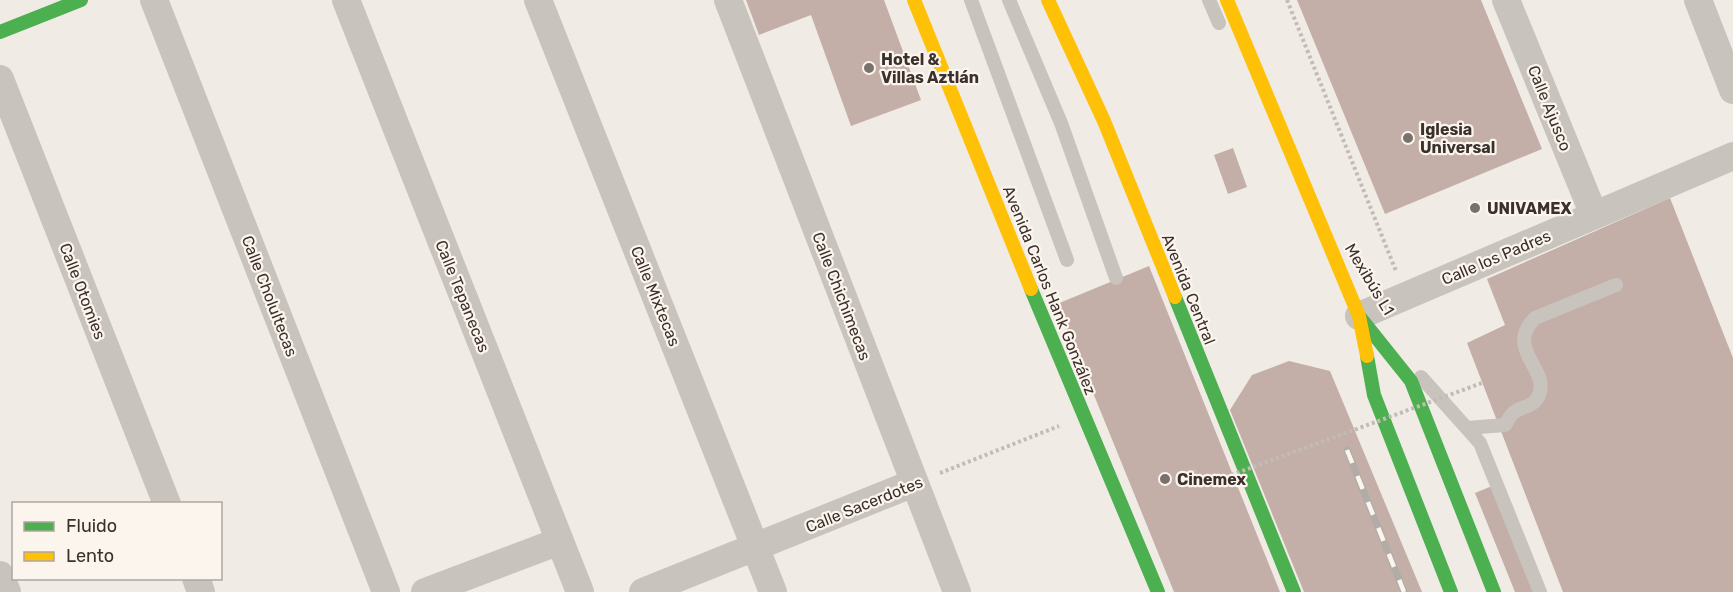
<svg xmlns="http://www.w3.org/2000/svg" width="1733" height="592" font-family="Rubik,sans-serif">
<rect width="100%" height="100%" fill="#f0ebe5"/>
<!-- building -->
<path fill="#c3afa7" d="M 746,0 L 884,0 L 921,100 L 851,126 L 811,15 L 759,35 Z
M 1297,0 L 1481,0 L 1542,149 L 1385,214 Z
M 1233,148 L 1247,187 L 1228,194 L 1214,155 Z
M 1670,198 L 1733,358 L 1733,592 L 1563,592 L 1467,343 L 1505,325 L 1487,279 Z
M 1149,266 L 1280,592 L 1174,592 L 1057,304 Z
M 1289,361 L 1330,371 L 1422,592 L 1304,592 L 1230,410 L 1252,375 Z
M 1497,484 L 1540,592 L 1515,592 L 1475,493 Z"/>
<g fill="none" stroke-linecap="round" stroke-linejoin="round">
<!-- path -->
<path stroke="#c2bbb6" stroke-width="4" stroke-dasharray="3 3" stroke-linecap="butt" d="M 1287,0 L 1396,271
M 1194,469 L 1200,487 L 1218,480
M 940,473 L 1059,426"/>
<!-- lane -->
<path stroke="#c9c3be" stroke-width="14" d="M 971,0 L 1067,260
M 1009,0 L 1061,123 L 1116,278
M 1209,0 L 1219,23
M 1421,377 L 1480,443 L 1540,592
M 1467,428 L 1505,425 C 1507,422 1510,416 1513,413 C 1521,406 1534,408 1539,395 C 1550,369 1504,349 1535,318 L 1616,285"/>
<!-- street -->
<path stroke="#c9c3be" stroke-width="28" d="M 154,0 L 386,592
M 346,0 L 580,592
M 538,0 L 773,592
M 728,0 L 957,592
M 1506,0 L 1594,215
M 1698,0 L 1733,90
M 0,79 L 167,504
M 1359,316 L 1733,156
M 0,575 L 7,592
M 196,578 L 201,592
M 425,592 L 560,541
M 643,592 L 914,483"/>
<!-- fast -->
<path stroke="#4caf50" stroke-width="14" d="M 0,32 L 81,0
M 1031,289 L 1158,592
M 1175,297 L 1294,592
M 1359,316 L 1411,381 L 1494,592
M 1367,356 L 1374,395 L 1451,592"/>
<!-- slow -->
<path stroke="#ffc107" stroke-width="14" d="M 914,0 L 1031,289
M 1048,0 L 1104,121 L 1175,297
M 1227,0 L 1359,316 L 1367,356"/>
<!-- rail casing -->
<g stroke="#b1aca8" stroke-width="7">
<path id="rail" d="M 1347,450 L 1404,592"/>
</g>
<!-- rail -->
<use href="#rail" stroke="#fbf5ee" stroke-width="4.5" stroke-dasharray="14" stroke-linecap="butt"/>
<!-- path-bridge -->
<path stroke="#c2bbb6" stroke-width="4" stroke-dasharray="3 3" stroke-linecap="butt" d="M 1231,475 L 1482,383"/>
</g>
<!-- markers -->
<g fill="#7a716c" stroke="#fbf5ee" stroke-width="2">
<circle cx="869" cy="68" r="6"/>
<circle cx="1408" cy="138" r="6"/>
<circle cx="1475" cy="208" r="6"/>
<circle cx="1165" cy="479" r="6"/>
</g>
<g text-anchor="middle" stroke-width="4.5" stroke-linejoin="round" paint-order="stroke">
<!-- poi labels -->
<g font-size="16" font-weight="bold" fill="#3b302b" stroke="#fbf5ee" text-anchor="start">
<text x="881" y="65">Hotel &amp;<tspan x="881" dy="18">Villas Aztlán</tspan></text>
<text x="1420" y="135">Iglesia<tspan x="1420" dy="18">Universal</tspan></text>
<text x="1487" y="214">UNIVAMEX</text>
<text x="1177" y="485">Cinemex</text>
</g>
<!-- street labels -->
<g font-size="16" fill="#3b302b" stroke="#fbf5ee">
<text transform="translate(1550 108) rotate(68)" y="6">Calle Ajusco</text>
<text transform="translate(1496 257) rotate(-23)" y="6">Calle los Padres</text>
<text transform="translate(1370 279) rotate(59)" y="6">Mexibús L1</text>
<text transform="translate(1189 289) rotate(68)" y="6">Avenida Central</text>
<text transform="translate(1050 290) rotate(68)" y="6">Avenida Carlos Hank González</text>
<text transform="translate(83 291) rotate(69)" y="6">Calle Otomies</text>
<text transform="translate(270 296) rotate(69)" y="6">Calle Cholultecas</text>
<text transform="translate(463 296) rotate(68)" y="6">Calle Tepanecas</text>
<text transform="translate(656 296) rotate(68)" y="6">Calle Mixtecas</text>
<text transform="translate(842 296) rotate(69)" y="6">Calle Chichimecas</text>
<text transform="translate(864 504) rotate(-22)" y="6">Calle Sacerdotes</text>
</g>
</g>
<!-- legend -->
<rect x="12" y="502" width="210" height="78" fill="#fbf5ee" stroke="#aea6a0" stroke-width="1.5"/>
<rect x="24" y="522" width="30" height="9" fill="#4caf50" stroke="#aea6a0" stroke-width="1.5"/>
<text x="66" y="532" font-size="18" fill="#3b302b">Fluido</text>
<rect x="24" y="552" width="30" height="9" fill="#ffc107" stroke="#aea6a0" stroke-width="1.5"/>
<text x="66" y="562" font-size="18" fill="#3b302b">Lento</text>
</svg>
